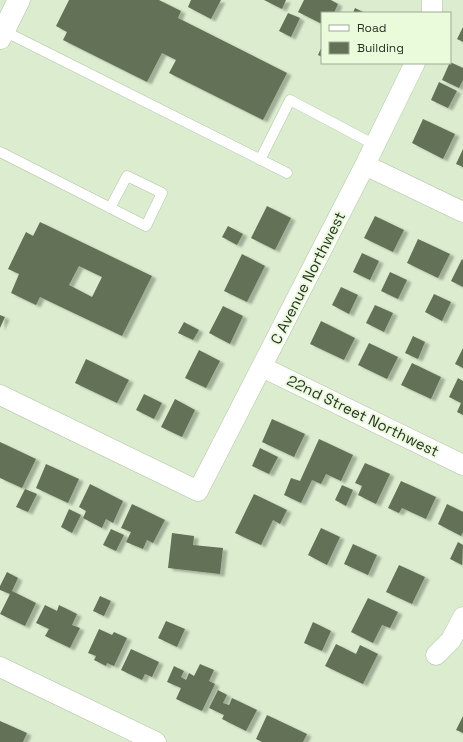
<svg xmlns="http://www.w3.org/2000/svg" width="463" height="742" font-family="'Space Grotesk',sans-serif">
<defs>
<filter id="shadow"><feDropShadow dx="4.5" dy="2.5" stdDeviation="1" flood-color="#0004"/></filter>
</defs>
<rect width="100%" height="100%" fill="#dcedcf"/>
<!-- building -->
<path fill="#637157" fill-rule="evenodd" filter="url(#shadow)" d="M 69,0 L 159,0 L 181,11 L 178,18 L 287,73 L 263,120 L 169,73 L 176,60 L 162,53 L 147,82 L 63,40 L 67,32 L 56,26 Z
M 191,0 L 221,0 L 211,19 L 188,7 Z
M 264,0 L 286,0 L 282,9 Z
M 304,0 L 331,0 L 338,4 L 334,13 L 322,13 L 322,24 L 298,12 Z
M 355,8 L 365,13 L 353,13 Z
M 288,13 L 300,18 L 291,37 L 279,31 Z
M 463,27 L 463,42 L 457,39 Z
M 322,46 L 322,57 L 318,55 Z
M 450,62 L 463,68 L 463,80 L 459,88 L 442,80 Z
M 439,82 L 457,91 L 448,108 L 431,100 Z
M 423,119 L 455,134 L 443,159 L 412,143 Z
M 463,149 L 463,167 L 456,164 Z
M 267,206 L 291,218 L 275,250 L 251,238 Z
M 375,216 L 404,230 L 393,252 L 364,238 Z
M 40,222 L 152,276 L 122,336 L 40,297 L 36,305 L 11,293 L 19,274 L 8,269 L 26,232 L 33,236 ZM 79,266 L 102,277 L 92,297 L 69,285 Z
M 228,226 L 243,234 L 237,245 L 222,237 Z
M 418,239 L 450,254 L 438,278 L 407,263 Z
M 362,253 L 379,261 L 370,280 L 353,272 Z
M 242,254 L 265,266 L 247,302 L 224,291 Z
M 462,259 L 463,260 L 463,287 L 451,281 Z
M 390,272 L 407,280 L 398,299 L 381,291 Z
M 341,287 L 358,295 L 349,314 L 332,305 Z
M 434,294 L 451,302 L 442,321 L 425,312 Z
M 375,305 L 393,313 L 384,332 L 366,323 Z
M 223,306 L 243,316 L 230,344 L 209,333 Z
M 0,315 L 5,317 L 0,328 Z
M 321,321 L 355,338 L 344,360 L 310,344 Z
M 184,322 L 199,330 L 193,340 L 178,333 Z
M 413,336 L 425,342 L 418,359 L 405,353 Z
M 369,343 L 398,357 L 387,379 L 358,365 Z
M 463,348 L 463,368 L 455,364 Z
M 199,350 L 220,361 L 206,388 L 185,378 Z
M 86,359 L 129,380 L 117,403 L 75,383 Z
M 412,363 L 441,377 L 431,399 L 401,385 Z
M 458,378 L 463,381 L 463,415 L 457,412 L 461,403 L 449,397 Z
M 144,394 L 162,403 L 154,419 L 136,410 Z
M 175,399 L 195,410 L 182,437 L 161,427 Z
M 272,419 L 305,434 L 294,457 L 262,442 Z
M 319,439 L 353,455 L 341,481 L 326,474 L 321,484 L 312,480 L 301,503 L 284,495 L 291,478 L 300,481 Z
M 0,442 L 36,459 L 22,488 L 0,478 Z
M 260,448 L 278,457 L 269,474 L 252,466 Z
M 365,463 L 390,474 L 376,504 L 358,495 L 362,486 L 355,483 Z
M 46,464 L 79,479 L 68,503 L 36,488 Z
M 401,481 L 436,497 L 426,519 L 402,508 L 399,513 L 388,508 Z
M 90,484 L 123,501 L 113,523 L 106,519 L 102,528 L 83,518 L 86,511 L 79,507 Z
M 342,485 L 353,490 L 346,506 L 335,500 Z
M 25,489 L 37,494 L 28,512 L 16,507 Z
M 254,494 L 287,510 L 280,524 L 273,520 L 261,545 L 235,533 Z
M 132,504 L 165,520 L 153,543 L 147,540 L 143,549 L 126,542 L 131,532 L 121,528 Z
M 447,504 L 463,512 L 463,532 L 461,536 L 438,524 Z
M 69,509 L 81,515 L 72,533 L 61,527 Z
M 321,528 L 340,537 L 327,565 L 308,555 Z
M 111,529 L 124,535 L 116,551 L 103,545 Z
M 172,533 L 194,536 L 193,545 L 223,548 L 220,574 L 168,568 Z
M 458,542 L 463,545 L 462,565 L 450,559 Z
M 353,544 L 377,555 L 368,575 L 344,564 Z
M 399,565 L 425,577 L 412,604 L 386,592 Z
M 7,572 L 18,578 L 12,591 L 36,603 L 25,626 L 0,614 L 10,594 L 0,590 L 0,586 Z
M 100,596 L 111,601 L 104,616 L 93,611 Z
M 368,598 L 398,612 L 390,628 L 382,625 L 373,643 L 351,632 Z
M 45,605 L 57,611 L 59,605 L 77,614 L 72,625 L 80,628 L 70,648 L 45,636 L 49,629 L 36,623 Z
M 166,621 L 185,629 L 177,647 L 158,638 Z
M 313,622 L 331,631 L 322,651 L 304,643 Z
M 99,629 L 112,635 L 114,632 L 127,638 L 114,666 L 107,663 L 106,666 L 94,660 L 96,656 L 88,653 Z
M 336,644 L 356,654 L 360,645 L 378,654 L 363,684 L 325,666 Z
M 131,649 L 159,662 L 152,677 L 145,674 L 142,680 L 121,670 Z
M 200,664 L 214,670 L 209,681 L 215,684 L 202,711 L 176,699 L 181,688 L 167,682 L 174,666 L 184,671 L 181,677 L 186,680 L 189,673 L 194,676 Z
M 218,690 L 227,695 L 223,703 L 229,705 L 232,698 L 257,710 L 246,731 L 222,719 L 224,715 L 209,708 Z
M 267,715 L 307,734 L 303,742 L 262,742 L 256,739 Z
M 463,716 L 463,733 L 456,730 Z
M 0,721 L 27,733 L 23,742 L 0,742 Z"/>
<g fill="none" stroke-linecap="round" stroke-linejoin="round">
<!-- lane casing -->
<g stroke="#b4c4a7" stroke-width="11">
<path id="lane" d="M 4,31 L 287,173
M 0,152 L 146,226 L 162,193 L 127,176 L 110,208
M 260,160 L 290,100 L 375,145"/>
</g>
<!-- street casing -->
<g stroke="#b4c4a7" stroke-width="21">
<path id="street" d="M 432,13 L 432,0
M 365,165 L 463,212
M 262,367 L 463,465
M 0,395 L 198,491 L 365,165 L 415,63
M 436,655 L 451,640 L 463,617
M 0,667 L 156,742"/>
</g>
<!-- secondary casing -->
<g stroke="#b4c4a7" stroke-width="23">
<path id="secondary" d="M 0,38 L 19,0"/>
</g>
<!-- lane -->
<use href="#lane" stroke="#fff" stroke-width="10"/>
<!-- street -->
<use href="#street" stroke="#fff" stroke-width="20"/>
<!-- secondary -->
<use href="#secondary" stroke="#fff" stroke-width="22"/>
</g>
<g text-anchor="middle" stroke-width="4" stroke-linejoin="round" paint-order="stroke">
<!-- street labels -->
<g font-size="15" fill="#2b3226" stroke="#eafbdc">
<text transform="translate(308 278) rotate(-63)" y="5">C Avenue Northwest</text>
<text transform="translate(363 416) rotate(26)" y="5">22nd Street Northwest</text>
</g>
</g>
<!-- legend -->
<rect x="321" y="12" width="130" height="52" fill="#eafbdc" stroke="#9eab93"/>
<rect x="329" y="25" width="20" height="6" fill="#ffffff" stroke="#9eab93"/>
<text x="357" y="32" font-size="12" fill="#2b3226">Road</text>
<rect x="329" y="42" width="20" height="12" fill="#637157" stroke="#9eab93"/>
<text x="357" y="52" font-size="12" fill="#2b3226">Building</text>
</svg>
